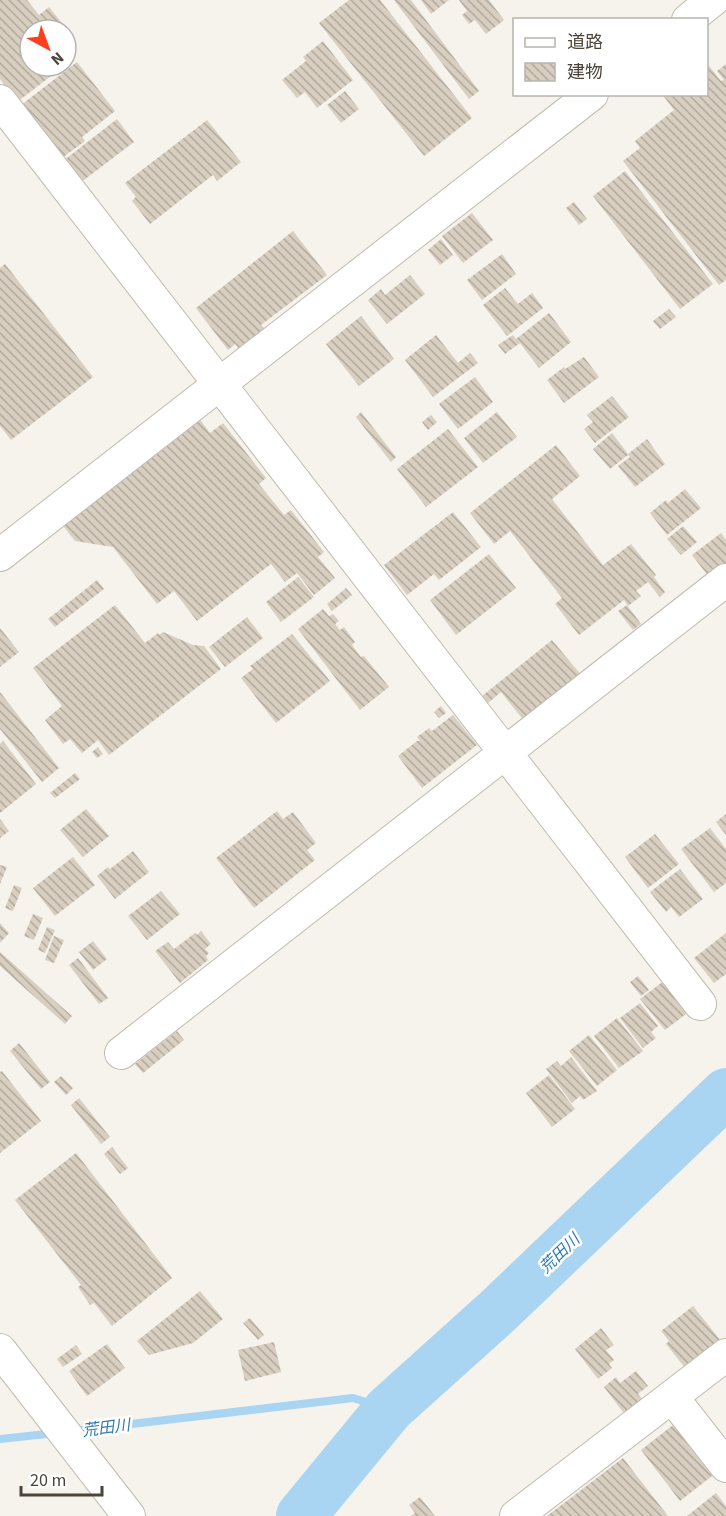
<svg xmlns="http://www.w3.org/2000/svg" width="726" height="1516" font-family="'Source Sans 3','Noto Sans JP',sans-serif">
<defs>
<pattern id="building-back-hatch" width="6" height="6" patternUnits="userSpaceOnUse" patternTransform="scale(1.5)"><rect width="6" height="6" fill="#d8cfc1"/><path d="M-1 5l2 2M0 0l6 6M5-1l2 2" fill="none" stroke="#b1aa9e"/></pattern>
</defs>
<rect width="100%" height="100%" fill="#f6f3ec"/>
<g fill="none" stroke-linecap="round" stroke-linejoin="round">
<!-- stream -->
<path stroke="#a9d4f2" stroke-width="8" d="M 72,1431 L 353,1398 L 389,1409
M 0,1439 L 56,1433"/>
<!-- river -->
<path stroke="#a9d4f2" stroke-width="50" d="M 301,1516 L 389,1409 L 500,1309 L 726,1093"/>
</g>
<!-- building -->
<path fill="url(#building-back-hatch)" d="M 0,0 L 27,0 L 39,15 L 49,7 L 65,27 L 61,30 L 30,30 L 30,66 L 64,66 L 17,102 L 0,79 Z
M 349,0 L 380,0 L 472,118 L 424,156 L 319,23 Z
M 394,0 L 411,0 L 479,91 L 469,99 Z
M 421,0 L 449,0 L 431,14 Z
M 459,0 L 489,0 L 504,20 L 486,34 L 475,20 L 469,24 L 462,15 L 467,11 Z
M 323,41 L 353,80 L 317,108 L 305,92 L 297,98 L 282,80 L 306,61 L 303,57 Z
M 77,62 L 115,111 L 82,137 L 85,141 L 62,158 L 21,105 Z
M 706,62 L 721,81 L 724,80 L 717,71 L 726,64 L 726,280 L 719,285 L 623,161 L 640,148 L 635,141 L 674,110 L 662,94 L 706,94 Z
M 345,91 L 359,109 L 341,123 L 327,105 Z
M 117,119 L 134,142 L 80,183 L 63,161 Z
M 207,120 L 241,162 L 217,181 L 213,175 L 150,224 L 132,201 L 136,197 L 125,183 Z
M 625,171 L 713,284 L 680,309 L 593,196 Z
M 574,202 L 587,219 L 579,225 L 566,208 Z
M 472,213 L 493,240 L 463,263 L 442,236 Z
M 293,231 L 327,275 L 261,325 L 267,331 L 241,351 L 235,344 L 228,350 L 196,308 Z
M 441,239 L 453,255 L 440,265 L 428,250 Z
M 502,254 L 516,274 L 482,300 L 467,280 Z
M 5,264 L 93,377 L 11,440 L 0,426 L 0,268 Z
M 410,275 L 425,294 L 387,324 L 368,300 L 381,289 L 385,295 Z
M 505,288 L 518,304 L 532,293 L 543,308 L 507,336 L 483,305 Z
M 669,309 L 676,317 L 660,329 L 653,321 Z
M 549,313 L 571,342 L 539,368 L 520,343 L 505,354 L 498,345 L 513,335 L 516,339 Z
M 361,316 L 394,359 L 359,386 L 326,344 Z
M 436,335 L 458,363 L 470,353 L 478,363 L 433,397 L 405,360 Z
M 584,357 L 599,377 L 564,403 L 547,380 L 564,367 L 565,369 Z
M 475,377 L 493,402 L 458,429 L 439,404 Z
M 612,396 L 629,417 L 595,443 L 584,429 L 593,422 L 587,415 Z
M 361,412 L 396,457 L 391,462 L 356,417 Z
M 497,412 L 517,437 L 483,463 L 464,438 Z
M 431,415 L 437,422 L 428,430 L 422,422 Z
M 198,417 L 210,433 L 223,423 L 266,478 L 259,484 L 284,515 L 291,510 L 324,552 L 318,557 L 335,578 L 314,595 L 297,573 L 285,582 L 271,564 L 197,621 L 174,591 L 157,604 L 113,547 L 75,541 L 61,523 Z
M 448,429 L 478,467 L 426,507 L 397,469 Z
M 612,433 L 628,454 L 647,439 L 665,464 L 635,487 L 618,466 L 630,457 L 628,455 L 610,469 L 593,449 Z
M 556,445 L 580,476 L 552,499 L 603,565 L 631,544 L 656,575 L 654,577 L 665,592 L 660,597 L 648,582 L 636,591 L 641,596 L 628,606 L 624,600 L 579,635 L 555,604 L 562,598 L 510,531 L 494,544 L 470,513 Z
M 685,489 L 701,508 L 667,535 L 650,513 L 666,500 L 668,503 Z
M 453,512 L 481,547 L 439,580 L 434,574 L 407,595 L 384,565 Z
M 683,526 L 697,542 L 681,555 L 667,539 Z
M 721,533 L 726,540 L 726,564 L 709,577 L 692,555 Z
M 489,554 L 516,588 L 456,635 L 430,600 Z
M 298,577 L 314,597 L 281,622 L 266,602 Z
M 97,580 L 104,589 L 55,627 L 48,619 Z
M 346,588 L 352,595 L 332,611 L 327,604 Z
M 115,605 L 145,643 L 158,633 L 159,635 L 163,632 L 193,645 L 204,646 L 221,669 L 109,755 L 98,740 L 82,753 L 70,739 L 63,744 L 45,720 L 62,706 L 33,668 Z
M 627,605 L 641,624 L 633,630 L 618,611 Z
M 323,609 L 329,616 L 333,614 L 339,621 L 335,624 L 340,630 L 344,627 L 355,642 L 352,645 L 361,657 L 364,656 L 389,687 L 360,710 L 298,629 Z
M 247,617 L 263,638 L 225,667 L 209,647 Z
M 0,628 L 19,652 L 0,667 Z
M 292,634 L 330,681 L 276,723 L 241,678 L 253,669 L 250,666 Z
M 552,640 L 582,676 L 569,686 L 567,683 L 537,707 L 539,710 L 525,722 L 501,692 L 488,703 L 482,696 Z
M 0,692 L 59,768 L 42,782 L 0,729 Z
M 441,706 L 446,713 L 439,718 L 434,712 Z
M 453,715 L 477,745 L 422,788 L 398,756 L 417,741 L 420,741 L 417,737 L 429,728 L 432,731 Z
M 3,741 L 36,784 L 0,813 L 0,744 Z
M 98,747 L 103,754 L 97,758 L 92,752 Z
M 75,773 L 80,779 L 55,798 L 50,793 Z
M 86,809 L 109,836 L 83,857 L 60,830 Z
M 277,811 L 283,819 L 293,812 L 316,843 L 307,850 L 315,860 L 254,908 L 216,858 Z
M 726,814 L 726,835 L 716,822 Z
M 0,819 L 9,831 L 0,838 Z
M 710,828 L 726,849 L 726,883 L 714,892 L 681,849 Z
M 655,834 L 679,864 L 648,888 L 625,857 Z
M 133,851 L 149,872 L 115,899 L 97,876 L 108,867 L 110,869 Z
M 73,857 L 95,885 L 55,916 L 33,888 Z
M 0,865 L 7,867 L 0,884 Z
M 680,869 L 703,899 L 679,917 L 671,907 L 666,912 L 650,892 Z
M 14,885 L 22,888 L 13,911 L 5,908 Z
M 161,891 L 180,914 L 147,940 L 128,916 Z
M 33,914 L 43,918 L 34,940 L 24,936 Z
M 0,923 L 9,933 L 0,943 Z
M 47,927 L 55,930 L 45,953 L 38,950 Z
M 201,931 L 211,944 L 205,949 L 209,953 L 206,956 L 208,960 L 180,983 L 155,951 L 168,942 L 174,949 L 195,933 L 197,935 Z
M 726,933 L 726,974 L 714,983 L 694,958 Z
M 54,936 L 64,940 L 54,963 L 45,960 Z
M 93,941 L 107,959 L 93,970 L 79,952 Z
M 0,952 L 72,1016 L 65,1024 L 0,966 Z
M 78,958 L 108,998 L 99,1004 L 69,965 Z
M 638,976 L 649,990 L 641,996 L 630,982 Z
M 665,980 L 690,1011 L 665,1030 L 640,999 Z
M 640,1003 L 658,1026 L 651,1032 L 656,1038 L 643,1048 L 620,1018 Z
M 617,1018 L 643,1051 L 619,1068 L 594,1036 Z
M 177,1031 L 184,1040 L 143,1073 L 135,1064 Z
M 589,1035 L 617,1070 L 597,1086 L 569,1051 Z
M 19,1043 L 50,1082 L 41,1089 L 10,1051 Z
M 571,1057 L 597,1091 L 583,1100 L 580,1096 L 572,1103 L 546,1069 L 557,1061 L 561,1066 Z
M 2,1071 L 41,1121 L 0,1153 L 0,1072 Z
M 549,1075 L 575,1109 L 552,1127 L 526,1093 Z
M 61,1076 L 73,1088 L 66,1095 L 54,1082 Z
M 79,1098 L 110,1137 L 101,1144 L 71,1105 Z
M 112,1147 L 128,1168 L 120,1174 L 104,1154 Z
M 76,1153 L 172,1278 L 112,1326 L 94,1303 L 90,1305 L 78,1287 L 81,1285 L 15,1200 Z
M 200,1291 L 223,1319 L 193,1343 L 149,1355 L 137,1341 Z
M 693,1306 L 721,1341 L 686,1369 L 666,1344 L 669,1341 L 661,1331 Z
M 250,1318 L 264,1335 L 258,1340 L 243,1323 Z
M 601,1328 L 614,1345 L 606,1350 L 614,1360 L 609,1364 L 612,1368 L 598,1379 L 575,1349 Z
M 274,1342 L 281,1372 L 245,1381 L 238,1350 Z
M 107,1344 L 125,1368 L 87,1396 L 69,1371 Z
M 76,1345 L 82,1354 L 63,1367 L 57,1359 Z
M 636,1371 L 648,1386 L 638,1394 L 644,1402 L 626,1416 L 604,1387 L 616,1377 L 620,1383 Z
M 673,1425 L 712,1476 L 680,1501 L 641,1450 Z
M 623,1458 L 668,1516 L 547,1516 Z
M 716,1493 L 726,1506 L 726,1516 L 687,1516 Z
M 420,1497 L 435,1516 L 411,1516 L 415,1513 L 409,1505 Z"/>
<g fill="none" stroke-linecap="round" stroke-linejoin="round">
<!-- minor casing -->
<g stroke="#c2bbae" stroke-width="34">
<path id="minor" d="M 688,20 L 713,0
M 0,101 C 235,401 466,704 700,1004
M 0,555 L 592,94
M 121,1053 L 726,580
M 0,1350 L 129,1516
M 672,1397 L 726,1466
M 516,1516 L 726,1355"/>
</g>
<!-- minor -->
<use href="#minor" stroke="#fff" stroke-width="32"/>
</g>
<g text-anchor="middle" stroke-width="5" stroke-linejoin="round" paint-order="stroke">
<!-- water labels -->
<g font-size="16" font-style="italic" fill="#2e7ab2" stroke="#fff">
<text transform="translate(559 1253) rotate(-44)" y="6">荒田川</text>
<text transform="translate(106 1427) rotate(-7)" y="6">荒田川</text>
</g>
</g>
<!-- legend -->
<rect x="513" y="18" width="195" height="78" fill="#ffffff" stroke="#b7b4b0" stroke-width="1.5"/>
<rect x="525" y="38" width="30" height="9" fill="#ffffff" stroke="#b7b4b0" stroke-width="1.5"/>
<text x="567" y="48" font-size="18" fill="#4b4439">道路</text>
<rect x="525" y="63" width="30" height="18" fill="url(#building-back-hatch)" stroke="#b7b4b0" stroke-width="1.5"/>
<text x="567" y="78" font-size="18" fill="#4b4439">建物</text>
<!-- north arrow -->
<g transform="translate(48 48) rotate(139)"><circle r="28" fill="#ffffff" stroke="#b7b4b0" stroke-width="1.5"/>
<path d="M0-4.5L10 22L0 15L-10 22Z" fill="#fc3f1d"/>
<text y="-9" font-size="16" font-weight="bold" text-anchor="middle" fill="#4b4439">N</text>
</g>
<!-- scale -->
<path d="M21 1486v9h81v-9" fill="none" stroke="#4b4439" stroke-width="3"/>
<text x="30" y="1486" font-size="18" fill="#4b4439" stroke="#ffffff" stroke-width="4.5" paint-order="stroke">20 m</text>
</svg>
